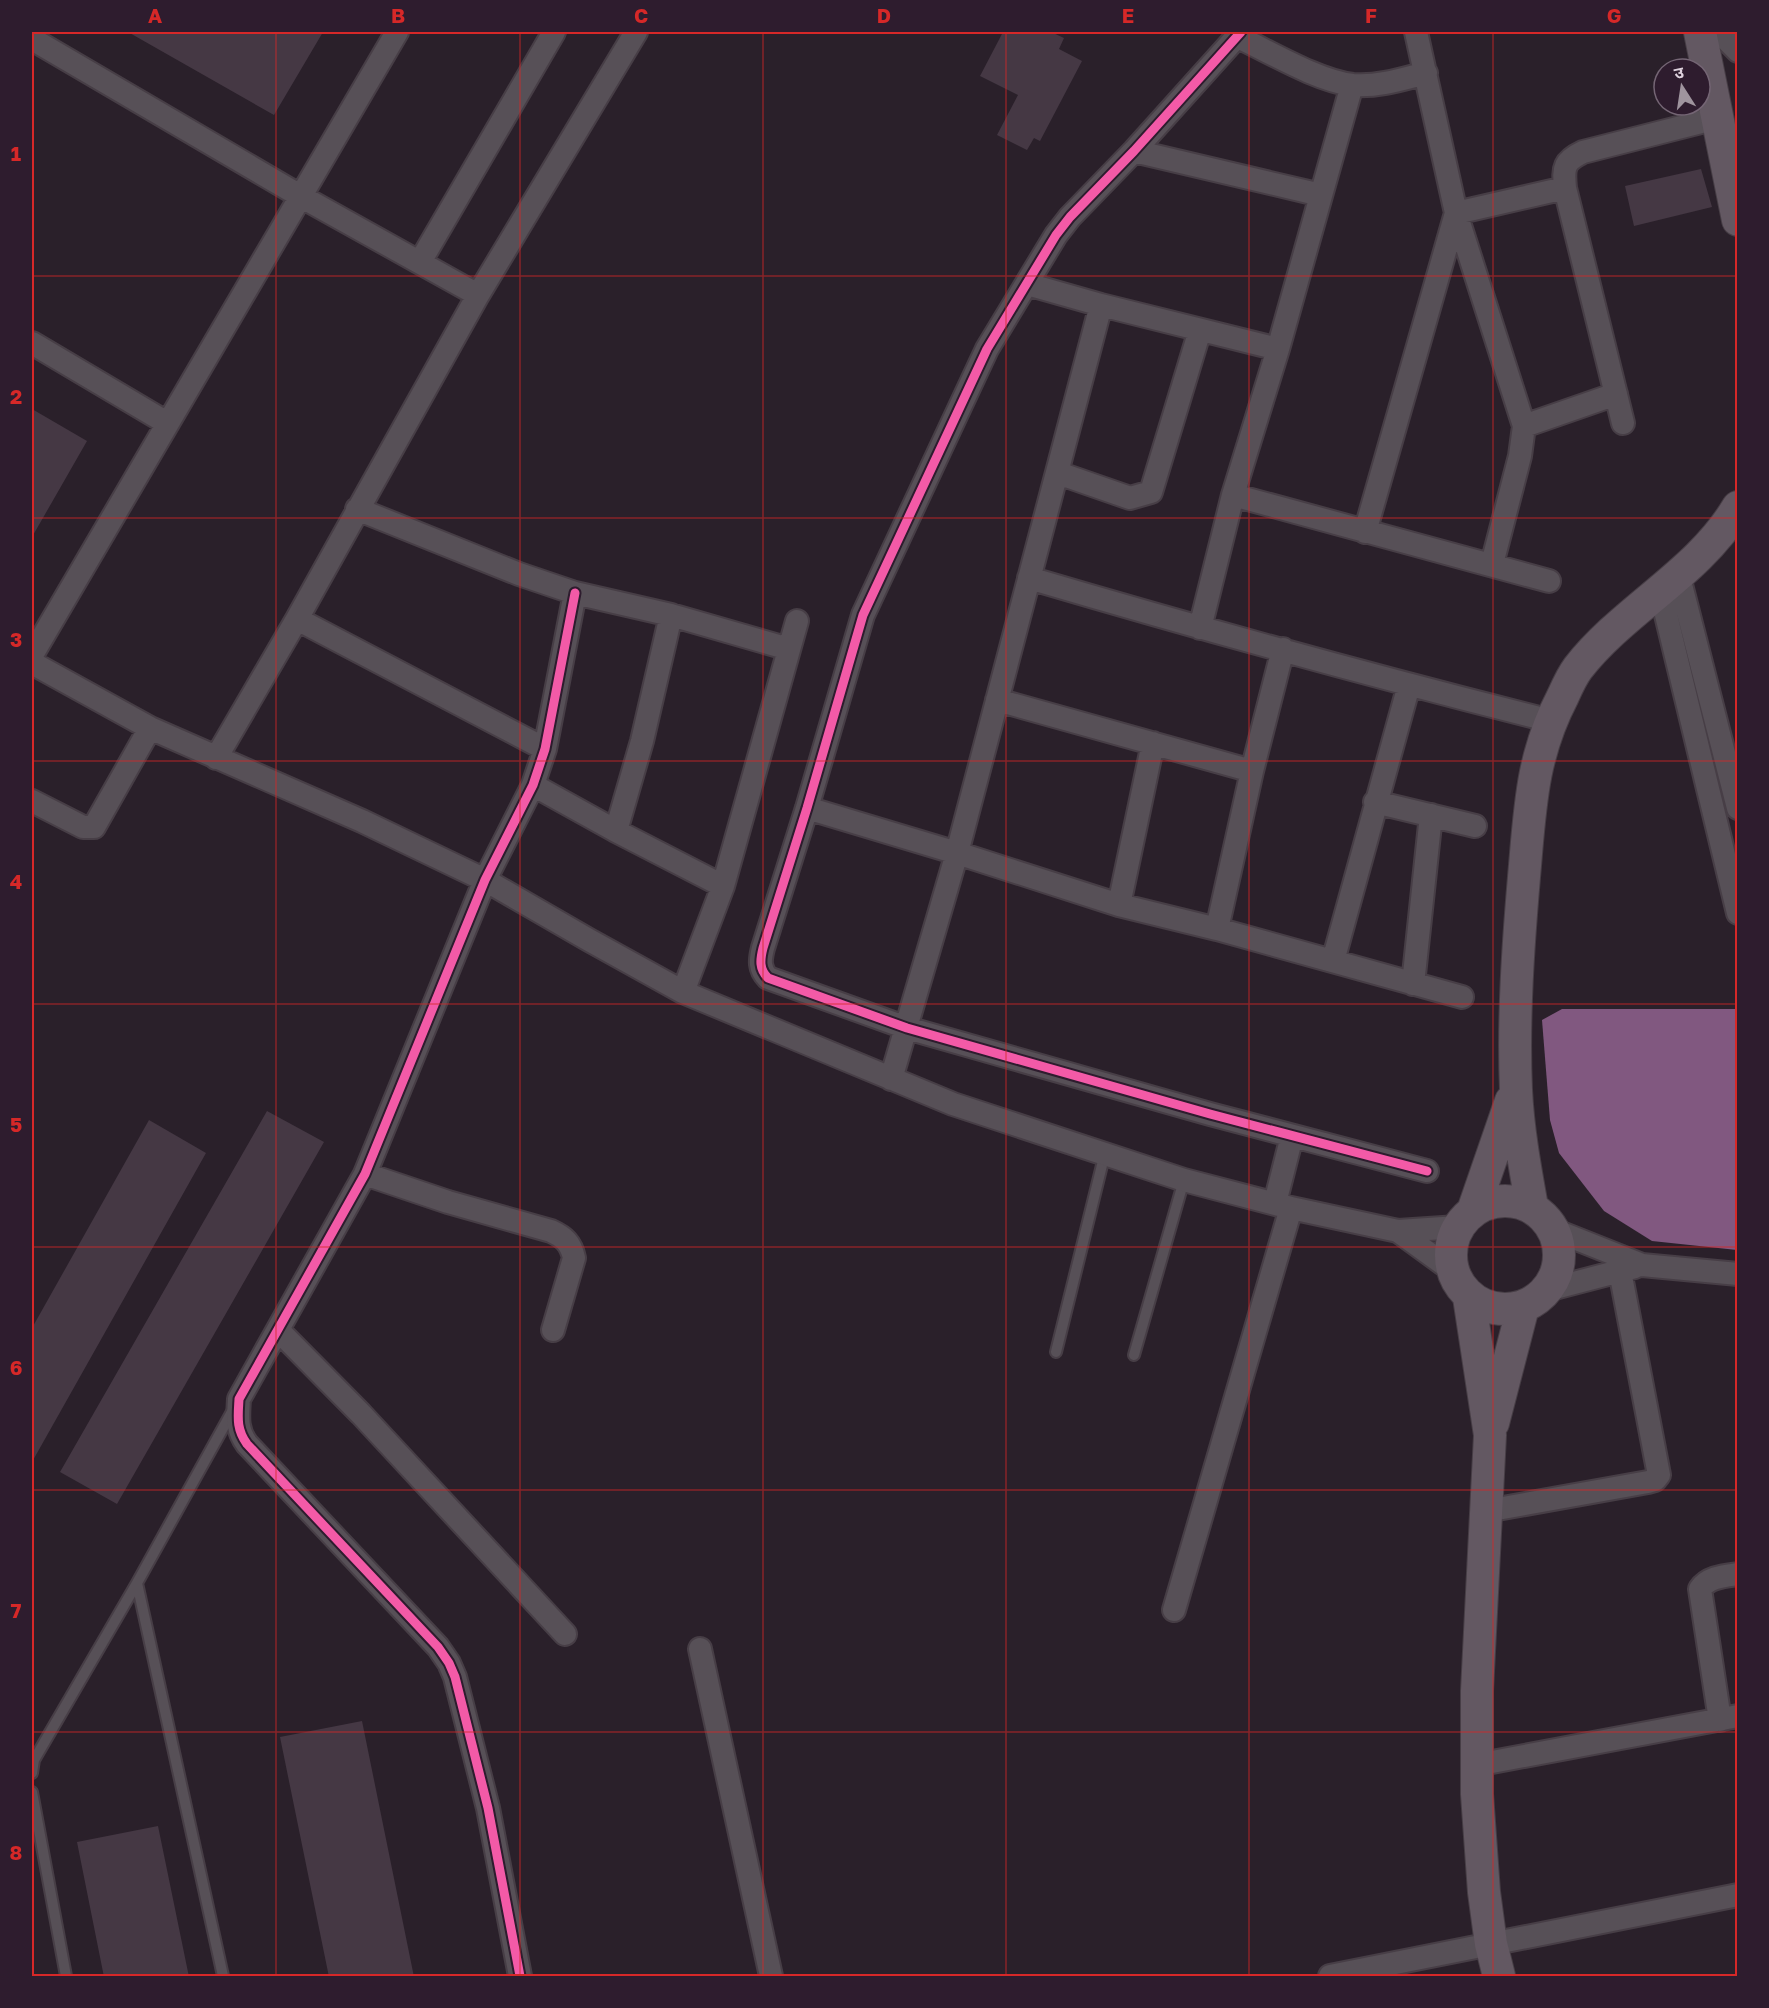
<svg xmlns="http://www.w3.org/2000/svg" width="1769" height="2008" font-family="'Golos Text','Noto Sans Devanagari',sans-serif">
<rect width="100%" height="100%" fill="#2a202a"/>
<!-- water -->
<path fill="#815880" d="M 1562,1009 L 1737,1009 L 1737,1250 L 1652,1241 L 1604,1211 L 1559,1153 L 1550,1120 L 1542,1020 Z"/>
<!-- building -->
<path fill="#453844" d="M 128,32 L 323,32 L 274,115 Z
M 1003,32 L 1051,32 L 1064,38 L 1059,49 L 1082,61 L 1040,141 L 1034,138 L 1027,150 L 997,135 L 1018,95 L 980,76 Z
M 1701,169 L 1712,207 L 1634,226 L 1625,186 Z
M 32,409 L 87,441 L 32,537 Z
M 267,1111 L 324,1142 L 117,1504 L 60,1472 Z
M 149,1120 L 206,1153 L 32,1462 L 32,1328 Z
M 362,1721 L 414,1977 L 329,1977 L 280,1737 Z
M 158,1826 L 189,1977 L 104,1977 L 77,1842 Z"/>
<g fill="none" stroke-linecap="round" stroke-linejoin="round">
<!-- lane casing -->
<g stroke="#473e46" stroke-width="14">
<path id="lane" d="M 1056,1352 L 1105,1153
M 1134,1355 L 1184,1180
M 137,1583 L 223,1976
M 32,1773 L 34,1760 L 137,1583 L 233,1410
M 32,1792 L 66,1976"/>
</g>
<!-- street casing -->
<g stroke="#473e46" stroke-width="26">
<path id="street" d="M 1241,32 L 1134,151 L 1070,217 L 1056,235 L 987,349 L 863,615 L 807,808 L 763,948 C 760,960 759,969 768,978 L 907,1028 L 1210,1114 L 1427,1171
M 1416,32 L 1456,213 L 1524,426 L 1520,456 L 1492,564
M 1719,32 L 1738,51
M 1238,37 C 1270,52 1318,81 1353,85 C 1378,87 1403,79 1426,73
M 32,39 L 302,197 L 478,295
M 1134,151 L 1321,195
M 420,262 L 554,32
M 1027,284 L 1101,305 L 1278,349
M 32,343 L 167,423
M 1623,423 L 1565,188 C 1563,167 1564,161 1583,152 L 1717,118
M 1524,426 L 1616,394
M 1058,473 L 1130,498 L 1151,492 L 1200,330
M 1233,495 L 1549,581
M 357,509 L 519,574 L 575,593 L 671,615 L 789,649
M 1365,532 L 1456,213 L 1565,188
M 1678,573 L 1738,808
M 1029,578 C 1202,629 1376,677 1551,721
M 1660,590 L 1738,913
M 297,619 L 545,749
M 1200,628 L 1233,495 L 1278,349 L 1352,85
M 32,655 C 153,447 277,240 397,32
M 32,663 L 150,728 L 362,821 L 485,880 L 589,940 L 683,992 L 953,1104 L 1184,1180 L 1291,1208 L 1398,1231 L 1458,1227
M 997,700 L 1252,771
M 216,758 L 297,619 L 478,295 L 636,32
M 533,785 L 616,831 L 723,886
M 32,801 L 83,827 L 94,827 L 150,728
M 1375,802 L 1475,826
M 807,808 L 957,853 L 1119,905 L 1217,929 L 1462,997
M 616,831 L 642,741 L 671,615
M 1119,905 L 1153,743
M 1217,929 L 1252,771 L 1283,649
M 1333,961 L 1409,685
M 1413,984 L 1431,815
M 683,992 L 723,886 L 797,621
M 891,1079 L 957,853 L 1101,305
M 365,1174 L 448,1202 L 551,1231 C 564,1237 571,1243 574,1258 L 553,1330
M 1275,1203 L 1292,1136
M 1554,1230 L 1642,1265 L 1738,1274
M 1398,1231 L 1453,1271
M 1547,1290 L 1635,1267
M 278,1330 L 361,1414 L 565,1634
M 1486,1511 L 1648,1482 L 1655,1480 L 1659,1475 L 1620,1271
M 1174,1610 L 1291,1208
M 700,1649 L 771,1976
M 1720,1720 L 1700,1589 C 1708,1577 1724,1576 1738,1574
M 1476,1765 L 1738,1716
M 520,1976 L 488,1808 L 455,1677 L 449,1663 L 438,1647 L 247,1444 C 236,1429 238,1417 239,1399 L 365,1174 L 485,880 L 533,785 L 545,749 L 575,593
M 1330,1976 L 1738,1895"/>
</g>
<!-- secondary casing -->
<g stroke="#473e46" stroke-width="34">
<path id="secondary" d="M 1700,32 L 1738,220
M1451 1255a54 54 0 1 1 108 0a54 54 0 1 1-108 0Z
M 1532,1207 C 1525,1168 1518,1130 1516,1090 C 1513,1019 1518,947 1524,877 C 1530,810 1531,757 1563,696 C 1567,687 1572,676 1578,668 C 1624,609 1699,573 1738,507
M 1473,1211 L 1511,1101
M 1469,1297 L 1490,1435 L 1477,1691 L 1477,1794 L 1484,1892 L 1491,1944 L 1499,1976
M 1493,1423 L 1523,1307"/>
</g>
<!-- lane -->
<use href="#lane" stroke="#575057" stroke-width="10"/>
<!-- street -->
<use href="#street" stroke="#575057" stroke-width="22"/>
<!-- secondary -->
<use href="#secondary" stroke="#635862" stroke-width="32"/>
<!-- cycleway casing -->
<g stroke="#2e1c2e" stroke-width="13">
<path id="cycleway" d="M 1241,32 L 1134,151 L 1070,217 L 1056,235 L 987,349 L 863,615 L 807,808 L 763,948 C 760,960 759,969 768,978 L 907,1028 L 1210,1114 L 1427,1171
M 520,1976 L 488,1808 L 455,1677 L 449,1663 L 438,1647 L 247,1444 C 236,1429 238,1417 239,1399 L 365,1174 L 485,880 L 533,785 L 545,749 L 575,593"/>
</g>
<!-- cycleway -->
<use href="#cycleway" stroke="#f35aa7" stroke-width="9"/>
</g>
<!-- grid -->
<path fill="none" stroke="#d62828" stroke-width="1.5" stroke-opacity="0.55" d="M 276,32 L 276,1976M 520,32 L 520,1976M 763,32 L 763,1976M 1006,32 L 1006,1976M 1249,32 L 1249,1976M 1493,32 L 1493,1976M 32,276 L 1738,276M 32,518 L 1738,518M 32,761 L 1738,761M 32,1004 L 1738,1004M 32,1247 L 1738,1247M 32,1490 L 1738,1490M 32,1732 L 1738,1732"/>
<!-- border -->
<rect width="1769" height="2008" fill="none" stroke="#2e1c2e" stroke-width="66"/>
<!-- north arrow -->
<g transform="translate(1682 87) rotate(348)"><circle r="28" fill="#2e1c2e" stroke="#746574" stroke-width="1.5"/>
<path d="M0-4.5L10 22L0 15L-10 22Z" fill="#9f949e"/>
<text y="-9" font-size="16" font-weight="bold" text-anchor="middle" fill="#ded2dd">उ</text>
</g>
<rect x="33" y="33" width="1703" height="1942" fill="none" stroke="#d62828" stroke-width="2"/>
<g font-size="20" text-anchor="middle" font-weight="bold" fill="#d62828">
<text x="155" y="23">A</text>
<text x="398" y="23">B</text>
<text x="641" y="23">C</text>
<text x="884" y="23">D</text>
<text x="1128" y="23">E</text>
<text x="1371" y="23">F</text>
<text x="1614" y="23">G</text>
<text x="16" y="161">1</text>
<text x="16" y="404">2</text>
<text x="16" y="647">3</text>
<text x="16" y="889">4</text>
<text x="16" y="1132">5</text>
<text x="16" y="1375">6</text>
<text x="16" y="1618">7</text>
<text x="16" y="1860">8</text>
</g>
</svg>
